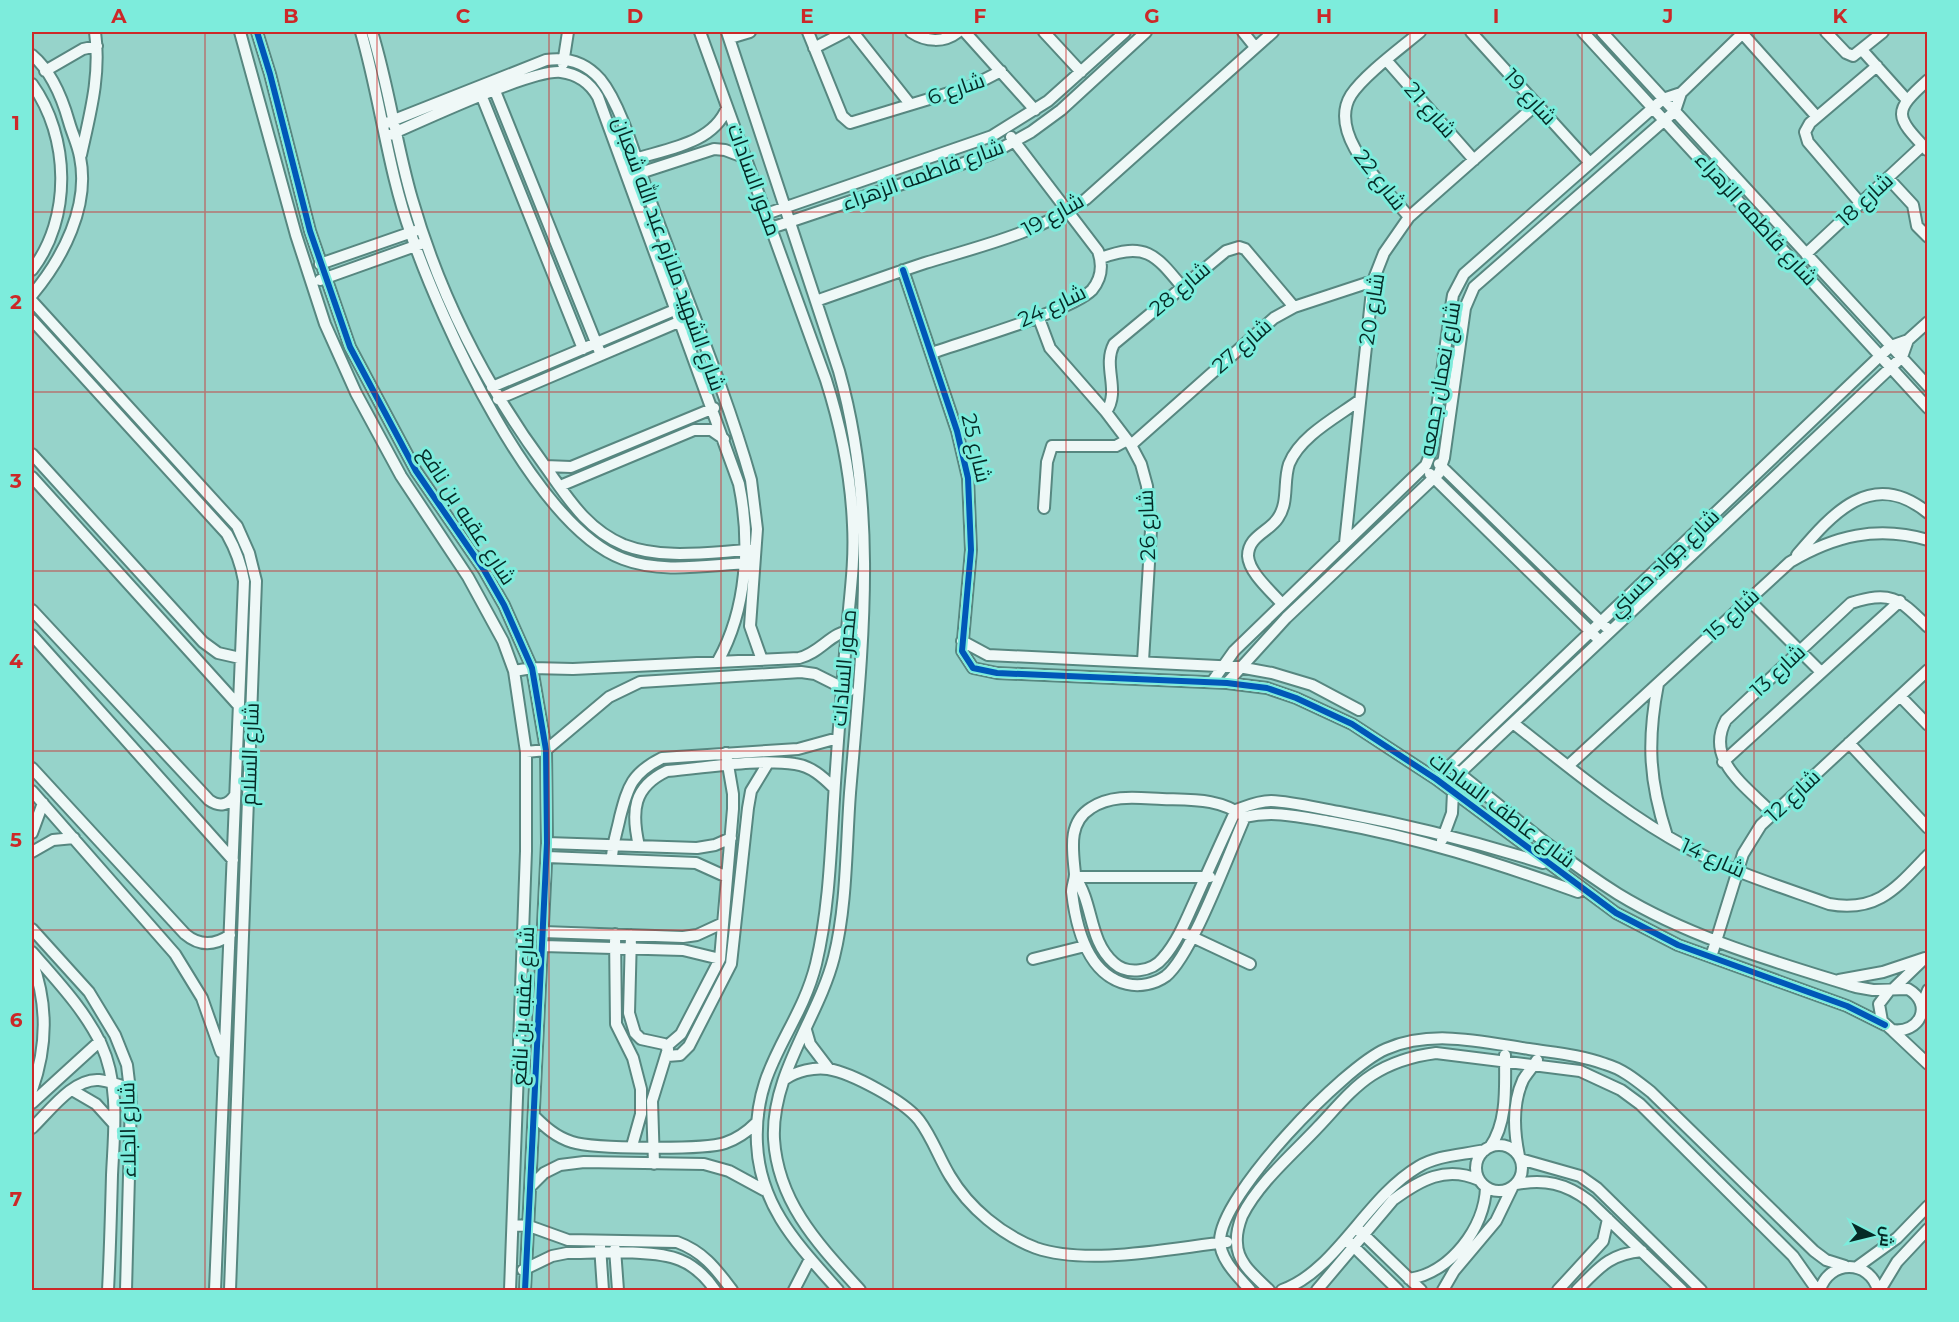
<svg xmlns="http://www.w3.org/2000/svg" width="1959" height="1322" font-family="Montserrat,Cairo,sans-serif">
<rect width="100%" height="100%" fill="#96d3ca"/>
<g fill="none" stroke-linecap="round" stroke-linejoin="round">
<!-- minor casing -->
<g stroke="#578780" stroke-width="14">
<path id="minor" d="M 240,32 L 296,235 L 325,324 L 356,393 L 401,476 L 468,577 L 503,641 L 514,671 L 526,752 L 526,851 L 510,1290
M 257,32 L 270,74 L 310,231 L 350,347 L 416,471 L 484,570 L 504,605 L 532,668 L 546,750 L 547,843 L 525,1290
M 361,32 C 380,97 388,171 411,234 C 441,321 534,526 623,559 C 662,574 707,565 749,563
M 372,32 C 389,87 396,144 412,199 C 440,296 486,386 545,466 C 568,498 586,529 624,545 C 663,560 710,552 751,550
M 700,32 L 826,380 C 841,427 851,475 853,525 C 855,561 850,595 847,630 C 843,677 839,723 836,769 C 831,834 831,901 816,964 C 799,1032 753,1065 757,1144 C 760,1207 799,1246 838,1290
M 727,32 L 839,371 C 879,512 862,650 850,793 C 846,846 847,905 834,957 C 819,1017 771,1074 774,1139 C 778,1203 819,1245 860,1290
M 808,32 L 842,116 L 850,123 L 972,86 L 1001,71
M 853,32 L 910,104
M 911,32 C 926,42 944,43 958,32
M 965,32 L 1035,110
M 1044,32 L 1081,72
M 1243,32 L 1255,47
M 1471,32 L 1589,162
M 1583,32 L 1928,408
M 1602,32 L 1928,386
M 1826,32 L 1846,53 L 1853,56 L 1883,32
M 1742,33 L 1817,117
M 730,38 L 750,32
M 814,48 L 845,32
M 1863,51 L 1906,99
M 32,55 C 51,71 62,97 69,122 C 72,133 78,145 80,157 C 90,206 63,258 32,295
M 1387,61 L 1474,160
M 563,64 L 568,32
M 45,71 L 83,49 L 97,46
M 32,84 C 70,137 72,218 32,270
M 495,91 L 601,355
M 482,97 L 583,349
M 384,124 L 546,60 C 567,57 586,63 600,79 C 623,107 639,170 652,205 C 685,296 725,388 751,480 L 757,529 L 750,626 L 762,660
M 387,136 C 420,122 531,69 561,72 C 577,74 590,83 598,97 L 739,484 C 751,542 747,609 718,661
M 1927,150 C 1895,116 1892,112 1928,80
M 81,155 C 90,114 101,75 95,32
M 629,161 C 664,149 712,145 727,108
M 634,175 L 714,149 L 725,150 L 746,158
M 1888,178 L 1913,205 L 1917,226 L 1928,237
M 1861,204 L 1808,142 L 1805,132 L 1810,123 L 1877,66
M 766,214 L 992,136 L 1048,101 L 1125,32
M 1409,217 C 1386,188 1326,135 1351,95 C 1364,75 1401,48 1420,32
M 771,228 L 991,154 L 1031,132 L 1061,110 L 1146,32
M 1806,254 L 1923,145
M 1101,258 C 1146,241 1156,255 1183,288
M 320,264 L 415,231
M 903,270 L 957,431 L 968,478 L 971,550 L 962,651 L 973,668 L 997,673 L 1227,683 L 1267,688 L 1296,698 L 1352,724 L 1436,779 L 1616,913 L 1678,945 L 1847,1006 L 1885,1025
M 320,280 L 421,244
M 32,301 L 237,526 L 249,553 L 256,581 L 230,1290
M 816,301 C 853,288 889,275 925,263 C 981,246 1038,233 1086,199 L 1273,32
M 1038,316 L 1050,348 L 1106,412 L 1131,445 L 1141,464 L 1147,486 L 1151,530 L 1143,661
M 32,320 L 227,534 C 236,550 241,563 244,581 L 215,1290
M 932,353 C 965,341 1071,311 1092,290 C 1102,278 1103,265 1098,251 L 1011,137
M 492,387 L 677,309
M 498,399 L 681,321
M 1106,412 C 1121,390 1102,367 1114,344 L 1226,251 L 1239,247 L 1245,249 L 1294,307
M 1131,445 L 1274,318 L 1294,307 L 1373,281
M 32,454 L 203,642 L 218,653 L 240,658
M 1439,464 L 1606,627
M 545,466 L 571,467 L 714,408
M 1430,474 L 1596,637
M 32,477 L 238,705
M 560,486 L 694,430 L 711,430 L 724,439
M 1044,508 L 1047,462 L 1052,446 L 1116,446 L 1127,440
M 1345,543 L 1373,281 L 1384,253 L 1409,217 L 1537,104
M 1797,555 C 1832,514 1872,467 1928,513
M 1749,600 L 1821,672
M 1282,604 C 1272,592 1249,573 1248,556 C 1248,536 1269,532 1278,518 C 1289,502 1283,482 1289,464 C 1300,436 1337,417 1360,400
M 32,610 L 209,800 C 219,807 228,806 235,795
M 32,635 L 233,860
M 962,641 L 988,655 L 1239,667 L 1272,673 L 1312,685 L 1359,710
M 514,671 L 532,668 L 573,669 L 799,658 C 821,653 832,630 853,631
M 1212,682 L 1234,651 L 1426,465 L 1431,452 L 1451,307 L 1453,295 L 1464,274 L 1663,99 L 1681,93 L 1744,32
M 1227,683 L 1286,618 L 1439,473 L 1444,458 L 1465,308 L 1474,287 L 1675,111 L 1681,93
M 1658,684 C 1647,741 1649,781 1667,836
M 1900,696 L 1928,725
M 1513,723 C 1569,767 1626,815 1688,848 C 1732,872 1782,887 1829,904 C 1878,913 1897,887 1928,855
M 1849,743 L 1928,828
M 526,752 L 546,750 L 609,697 L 640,682 L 801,672 L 815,674 L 849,691
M 1723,762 L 1900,601
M 1568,766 L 1790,562 C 1834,536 1877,525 1928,540
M 32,768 L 185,934 C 199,946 214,946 230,935
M 1455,770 C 1508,812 1561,858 1618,894 C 1690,938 1776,962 1856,987 L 1873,990 L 1908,989 C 1934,1004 1920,1034 1892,1030 L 1882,1021 L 1879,1004 L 1889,991
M 1436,779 L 1880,356 L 1891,346 L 1908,340 L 1928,322
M 1446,786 L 1902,357 L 1908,340
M 32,791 L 175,954 L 202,998 L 221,1052
M 1773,814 C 1747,787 1704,760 1726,720 L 1851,603 C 1892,590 1899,599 1928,627
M 1245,817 C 1220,798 1192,800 1162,799 C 1138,798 1112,794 1091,808 C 1067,823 1073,851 1075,874 C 1075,880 1072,886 1072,892 C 1076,927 1088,975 1127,984 C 1140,987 1155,984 1166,976 C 1192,955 1229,853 1245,817 C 1274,810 1301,817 1331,822 C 1416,837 1497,863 1578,892
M 32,833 L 43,803
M 1442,840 L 1452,813 L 1453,792
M 547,843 L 697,848 L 715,845 L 731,838
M 639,846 C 631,811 633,787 667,771 C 706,768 756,758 795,764 C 811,766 823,777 834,788
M 32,852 L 53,840 L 74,838
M 547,857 L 696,863 L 727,877
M 612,859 C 612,845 617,832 620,817 C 628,786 632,773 662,758 L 798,749 L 838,738
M 1075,877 C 1094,904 1088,940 1114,963 C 1127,975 1152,972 1163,958 C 1178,941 1187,918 1196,898 C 1209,869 1222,840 1236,810 C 1247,806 1258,801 1271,801 C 1293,802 1316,808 1339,812 C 1408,825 1476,842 1543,863
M 1075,877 L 1210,877
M 32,929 L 89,992 L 115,1035 L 127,1065 L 131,1099 L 126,1290
M 543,932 L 683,937 L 697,935 L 723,923
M 615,934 L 616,1024 L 633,1058 L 641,1089 L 641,1114 L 632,1146
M 1186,934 L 1250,964
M 631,935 L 629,1013 L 635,1033 L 641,1039 L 664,1044 L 668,1049 L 652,1101 L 654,1164
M 543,946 L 683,950 L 720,959
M 32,952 C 57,981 84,1009 101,1044 C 120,1085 114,1131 112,1175 C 111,1214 110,1252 108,1290
M 1711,957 L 1743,854 L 1761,825 L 1928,670
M 1033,959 L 1085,946
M 32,961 C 48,1004 47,1048 32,1090
M 1839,980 L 1883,972 L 1925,958
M 1894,988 L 1923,960
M 1922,1005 L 1928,990
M 806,1030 L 810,1044 L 829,1069
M 1893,1031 L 1928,1064
M 667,1046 L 681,1034 L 720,959 L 733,809 L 733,794 L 726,753
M 667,1056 L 680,1055 L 689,1046 L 731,964 L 748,808 L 751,791 L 768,763
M 785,1079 C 797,1071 814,1067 828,1069 C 852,1073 904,1101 919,1120 C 932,1137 939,1158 950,1176 C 969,1208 1002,1235 1036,1248 C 1088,1266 1172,1248 1227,1242
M 72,1090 L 96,1104 L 114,1124
M 32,1103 L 100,1041
M 534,1116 C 545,1127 556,1137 572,1142 C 594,1149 704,1150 725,1143 C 737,1139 748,1131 756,1123
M 32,1128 C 49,1112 73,1078 99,1080 C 109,1081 120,1086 130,1088
M1476 1168a23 23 0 1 1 46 0a23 23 0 1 1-46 0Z
M 1490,1147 C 1508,1122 1505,1085 1505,1055
M 1519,1156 C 1514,1132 1512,1104 1523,1080 C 1527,1073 1533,1067 1537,1060
M 1520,1159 L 1580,1176 L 1597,1188 L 1701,1290
M 1516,1184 C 1545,1179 1565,1183 1589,1201 L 1682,1290
M 531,1186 L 544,1173 L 560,1165 L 584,1162 L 704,1164 L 729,1171 L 764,1190
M 513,1225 L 529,1226 L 568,1240 L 677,1242 C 704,1252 716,1269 732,1290
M 1359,1230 L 1421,1290
M 1349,1242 L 1398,1290
M 600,1246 L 603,1290
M 615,1249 L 618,1290
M 1857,1267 L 1897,1238 L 1928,1206
M 523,1270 L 552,1256 L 567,1253 C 597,1253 654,1249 680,1260 C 695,1266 706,1277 715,1290
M 1409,1279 C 1450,1273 1485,1228 1486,1187
M 794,1290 L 810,1259
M 1250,1290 C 1239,1277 1220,1260 1220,1241 C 1220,1195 1344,1067 1386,1049 C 1432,1029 1482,1042 1529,1049 C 1555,1053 1581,1055 1605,1064 C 1623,1069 1637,1081 1651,1092 L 1814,1251 L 1826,1260 L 1845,1266
M 1269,1290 C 1256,1277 1237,1263 1237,1243 C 1236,1234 1239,1224 1242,1216 C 1259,1182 1294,1153 1319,1126 C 1336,1108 1352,1088 1372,1075 C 1392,1062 1413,1056 1436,1053 L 1580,1071 L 1621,1090 L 1640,1104 L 1793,1256 L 1817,1290
M 1282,1290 C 1336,1271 1366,1198 1418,1167 C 1437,1155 1463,1155 1485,1150
M 1317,1290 L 1393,1200 C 1420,1180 1446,1165 1479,1180
M 1443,1290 L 1454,1271 L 1496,1221 L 1512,1188
M 1558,1290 L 1603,1241 L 1608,1219
M 1577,1290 C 1599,1268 1609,1254 1642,1251
M 1820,1290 C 1829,1260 1869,1259 1878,1290
M 1880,1290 L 1897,1262 L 1928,1229"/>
</g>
<!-- minor -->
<use href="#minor" stroke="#eff8f7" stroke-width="10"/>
<!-- cycleway casing -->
<g stroke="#7decdc" stroke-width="10">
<path id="cycleway" d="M 257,32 L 270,74 L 310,231 L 350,347 L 416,471 L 484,570 L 504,605 L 532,668 L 546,750 L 547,843 L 525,1290
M 903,270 L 957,431 L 968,478 L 971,550 L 962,651 L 973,668 L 997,673 L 1227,683 L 1267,688 L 1296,698 L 1352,724 L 1436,779 L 1616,913 L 1678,945 L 1847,1006 L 1885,1025"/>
</g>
<!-- cycleway -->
<use href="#cycleway" stroke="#0057b8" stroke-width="6"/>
</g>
<!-- grid -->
<path fill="none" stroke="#cc2828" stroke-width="1.5" stroke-opacity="0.55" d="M 205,32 L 205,1290M 377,32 L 377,1290M 549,32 L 549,1290M 721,32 L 721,1290M 893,32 L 893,1290M 1066,32 L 1066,1290M 1238,32 L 1238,1290M 1410,32 L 1410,1290M 1582,32 L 1582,1290M 1754,32 L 1754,1290M 32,212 L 1928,212M 32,392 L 1928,392M 32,571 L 1928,571M 32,751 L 1928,751M 32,930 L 1928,930M 32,1110 L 1928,1110"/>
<g text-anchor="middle" stroke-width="6" stroke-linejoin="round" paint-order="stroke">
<!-- street labels -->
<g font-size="21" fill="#052a26" stroke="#7decdc">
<text transform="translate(956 89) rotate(-19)" y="7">شارع 6</text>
<text transform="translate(1530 97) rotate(48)" y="7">شارع 19</text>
<text transform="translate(1430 110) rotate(49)" y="7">شارع 21</text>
<text transform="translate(923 175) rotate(-20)" y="7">شارع فاطمه الزهراء</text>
<text transform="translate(754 180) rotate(70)" y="7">محور السادات</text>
<text transform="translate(1380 180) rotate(52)" y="7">شارع 22</text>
<text transform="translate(1865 200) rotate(-43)" y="7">شارع 18</text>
<text transform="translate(1053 215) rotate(-29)" y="7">شارع 19</text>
<text transform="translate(1756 219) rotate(48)" y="7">شارع فاطمه الزهراء</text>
<text transform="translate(669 254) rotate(70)" y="7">شارع الشهيد ملازم عبد الله شعبان</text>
<text transform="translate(1180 289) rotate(-40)" y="7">شارع 28</text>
<text transform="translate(1052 306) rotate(-25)" y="7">شارع 24</text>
<text transform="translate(1372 309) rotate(-81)" y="7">شارع 20</text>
<text transform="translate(1242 346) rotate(-41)" y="7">شارع 27</text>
<text transform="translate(1440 379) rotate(-80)" y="7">شارع نعمان جمعه</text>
<text transform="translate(976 448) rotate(77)" y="7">شارع 25</text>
<text transform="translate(467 516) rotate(57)" y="7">شارع عقبه بن نافع</text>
<text transform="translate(1147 525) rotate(-92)" y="7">شارع 26</text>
<text transform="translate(1664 563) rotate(-44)" y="7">شارع جواد حسني</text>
<text transform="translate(1732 615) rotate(-43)" y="7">شارع 15</text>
<text transform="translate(844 668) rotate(-85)" y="7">محور السادات</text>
<text transform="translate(1778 671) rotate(-43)" y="7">شارع 13</text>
<text transform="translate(250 754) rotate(-88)" y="7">شارع السلام</text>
<text transform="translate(1793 796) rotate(-43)" y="7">شارع 12</text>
<text transform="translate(1502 810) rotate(37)" y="7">شارع عاطف السادات</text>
<text transform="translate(1713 858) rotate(24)" y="7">شارع 14</text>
<text transform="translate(523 1006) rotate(-87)" y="7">شارع عقبه بن نافع</text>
<text transform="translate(128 1130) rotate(-91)" y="7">شارع الجلاء</text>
</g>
</g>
<!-- border -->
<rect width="1959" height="1322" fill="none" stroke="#7decdc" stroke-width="66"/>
<!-- north arrow -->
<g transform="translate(1872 1235) rotate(97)" stroke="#7decdc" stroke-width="4.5" paint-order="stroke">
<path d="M0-4.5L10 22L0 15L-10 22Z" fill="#052a26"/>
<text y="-9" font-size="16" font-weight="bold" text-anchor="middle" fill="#052a26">ش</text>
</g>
<rect x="33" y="33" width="1893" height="1256" fill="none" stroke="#cc2828" stroke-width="2"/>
<g font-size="20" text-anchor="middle" font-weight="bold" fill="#cc2828">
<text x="119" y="23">A</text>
<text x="291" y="23">B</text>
<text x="463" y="23">C</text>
<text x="635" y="23">D</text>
<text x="807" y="23">E</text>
<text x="980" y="23">F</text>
<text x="1152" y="23">G</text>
<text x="1324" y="23">H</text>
<text x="1496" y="23">I</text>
<text x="1668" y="23">J</text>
<text x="1840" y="23">K</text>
<text x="16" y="130">1</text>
<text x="16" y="309">2</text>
<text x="16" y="488">3</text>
<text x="16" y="668">4</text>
<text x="16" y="847">5</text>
<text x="16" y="1027">6</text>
<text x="16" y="1206">7</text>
</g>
</svg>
